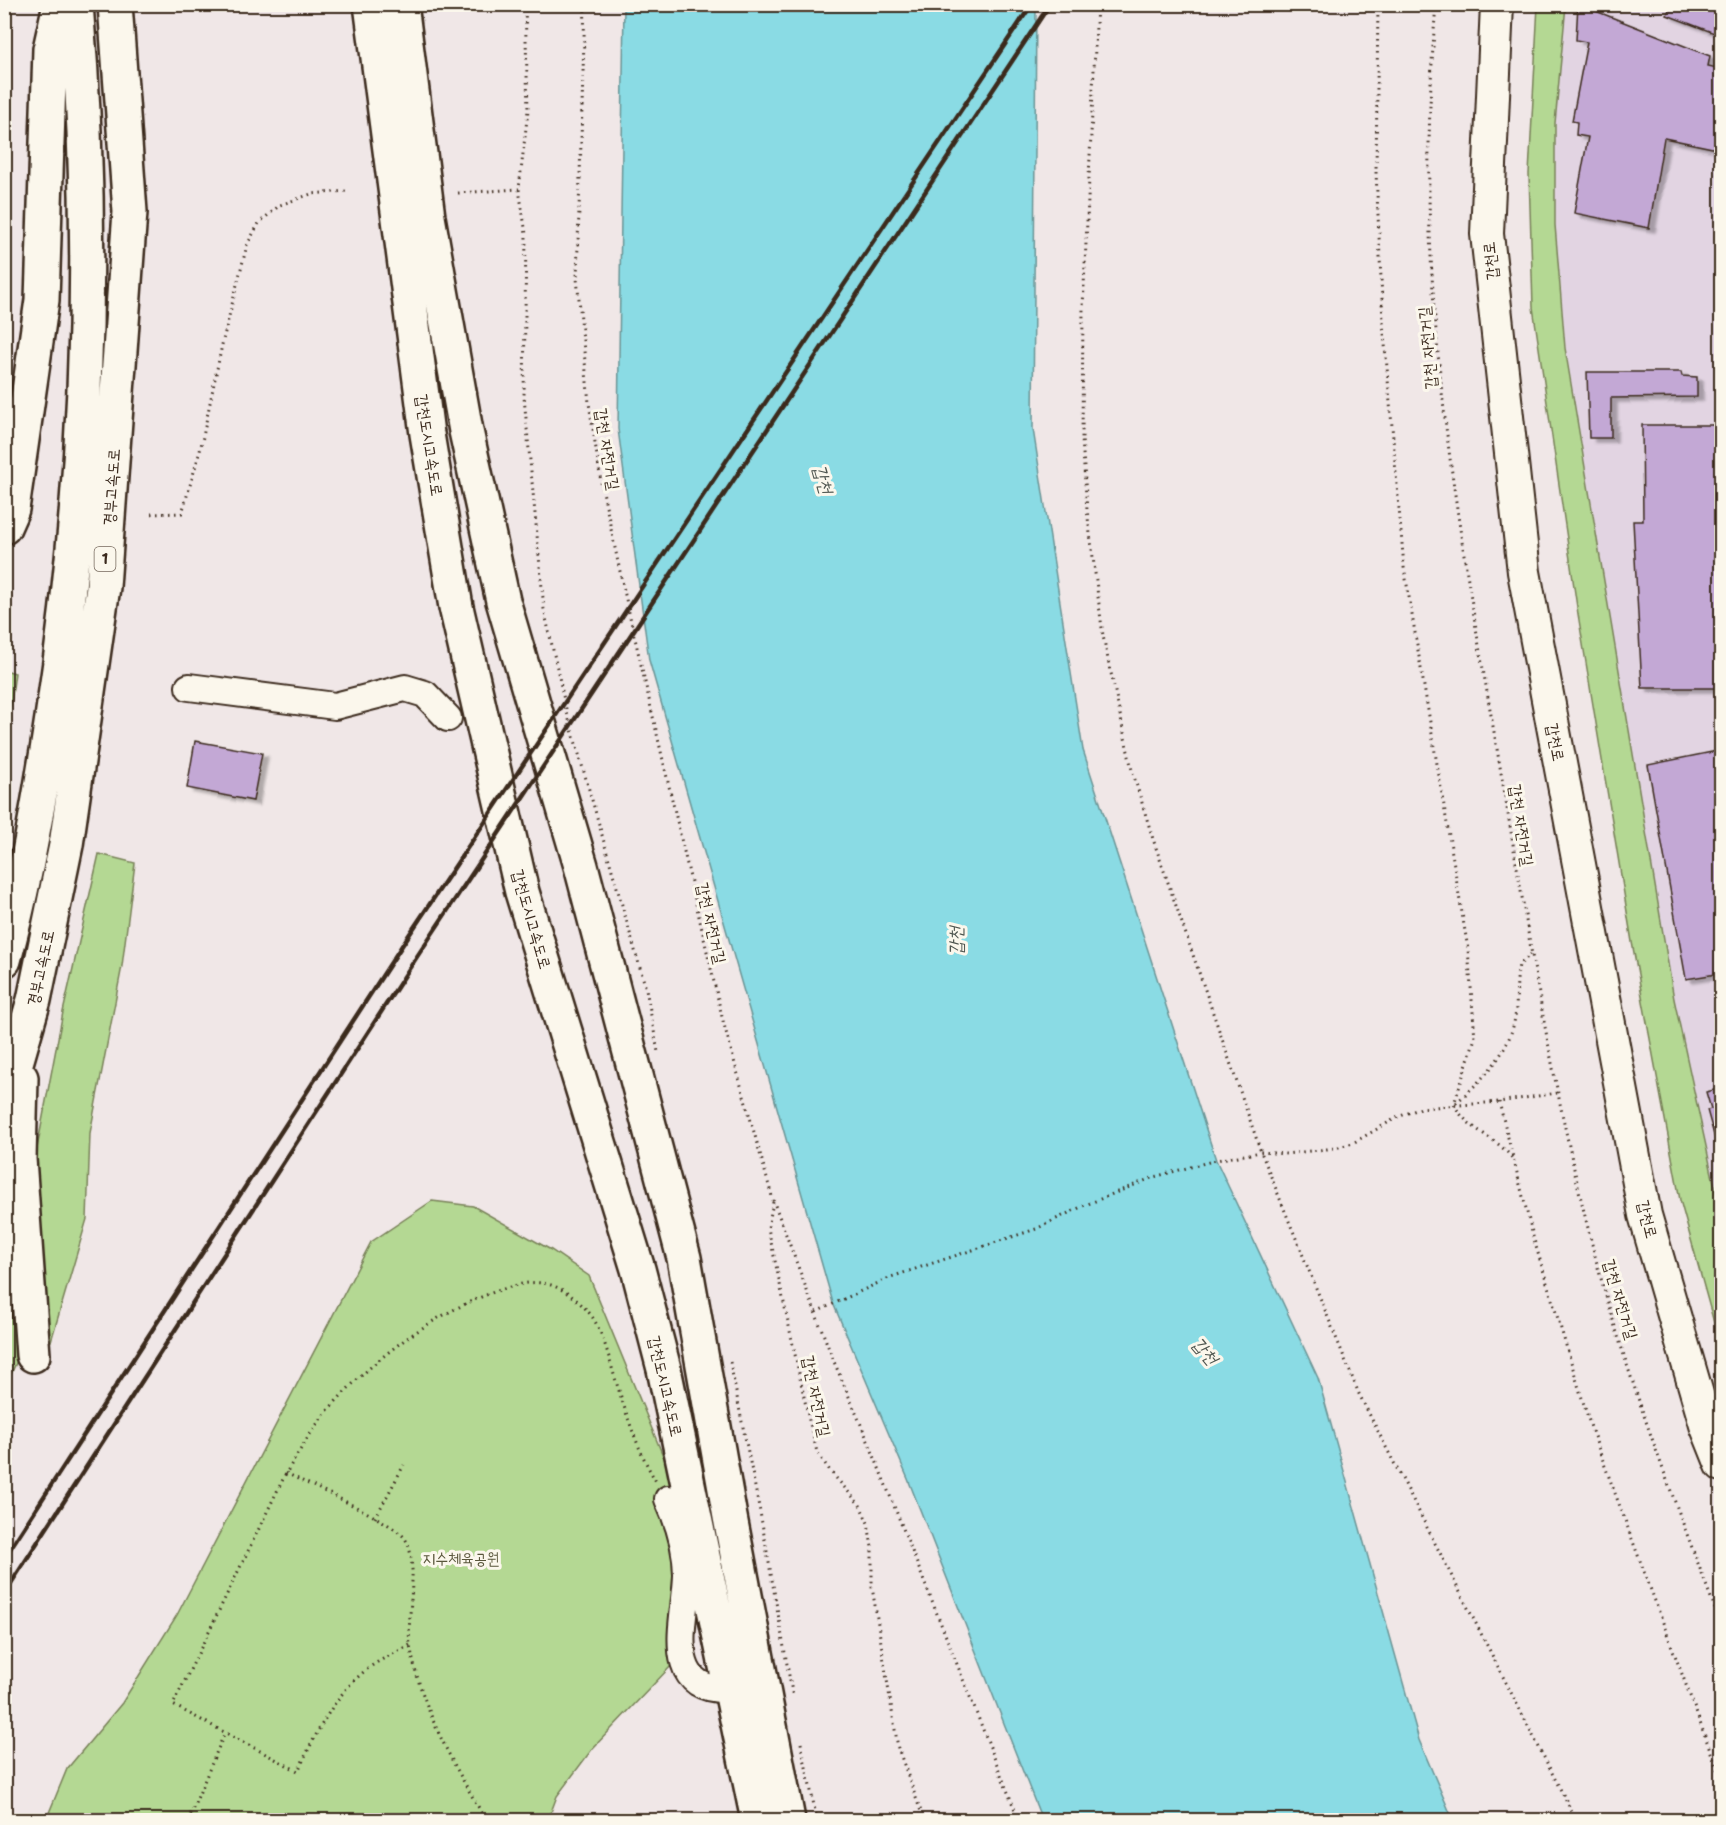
<svg xmlns="http://www.w3.org/2000/svg" width="1726" height="1825" font-family="'Shantell Sans','Poor Story',sans-serif">
<defs>
<filter id="shadow"><feDropShadow dx="6" dy="4" stdDeviation="1.5" flood-color="#0004"/></filter>
</defs>
<rect width="100%" height="100%" fill="#f0e7e7"/>
<filter id="ink" filterUnits="userSpaceOnUse"><feTurbulence type="fractalNoise" baseFrequency=".0167" numOctaves="2"/><feDisplacementMap in="SourceGraphic" scale="12" xChannelSelector="R" yChannelSelector="G"/><feConvolveMatrix kernelMatrix="1 2 1 2 8 2 1 2 1" color-interpolation-filters="sRGB"/></filter>
<g filter="url(#ink)">
<!-- built -->
<path fill="#e2d4e2" d="M 1566,5 L 1721,5 L 1721,1215 L 1674,999 L 1566,351 L 1555,225 L 1555,123 Z"/>
<!-- green -->
<path fill="#b4d893" stroke="#788158" stroke-width="1.5" d="M 1538,5 L 1566,5 L 1555,123 L 1555,225 L 1565,348 L 1674,999 L 1721,1215 L 1721,1348 L 1680,1200 L 1632,942 L 1578,614 L 1533,307 L 1529,174 Z
M 5,670 L 15,673 L 5,748 L 4,670 Z
M 99,854 L 135,863 L 122,966 L 90,1133 L 87,1219 L 51,1341 L 39,1338 L 33,1169 L 63,1012 Z
M 432,1201 L 473,1206 L 551,1250 L 589,1276 L 673,1480 L 689,1534 L 672,1665 L 593,1748 L 557,1796 L 548,1820 L 46,1820 L 67,1769 L 122,1703 L 177,1615 L 371,1242 Z
M 5,1240 L 12,1241 L 22,1350 L 5,1387 Z"/>
<!-- water -->
<path fill="#8adbe4" stroke="#6a9495" stroke-width="1.5" d="M 624,5 L 1036,5 L 1033,429 L 1083,750 L 1216,1160 L 1318,1378 L 1419,1740 L 1453,1820 L 1042,1820 L 908,1479 L 833,1303 L 649,660 L 618,429 Z"/>
<!-- building -->
<path fill="#c3a8d5" stroke="#3b2a1e" stroke-width="1.5" filter="url(#shadow)" d="M 1578,4 L 1710,56 L 1708,66 L 1722,69 L 1722,150 L 1664,138 L 1649,228 L 1574,213 L 1588,137 L 1576,135 L 1577,122 L 1572,121 L 1587,42 L 1576,40 Z
M 1671,4 L 1722,4 L 1722,36 L 1667,15 Z
M 1587,372 L 1681,372 L 1682,376 L 1697,377 L 1697,397 L 1611,398 L 1611,438 L 1589,438 Z
M 1642,425 L 1722,425 L 1722,688 L 1642,688 L 1633,521 L 1643,521 Z
M 195,741 L 262,753 L 253,801 L 187,788 Z
M 1722,750 L 1722,973 L 1686,979 L 1648,765 Z
M 1722,1088 L 1722,1164 L 1707,1110 L 1711,1109 L 1706,1092 Z"/>
<g fill="none" stroke-linecap="round" stroke-linejoin="round">
<!-- minor casing -->
<g stroke="#3b2a1e" stroke-width="30">
<path id="minor" d="M 189,687 L 335,706 L 405,688 L 425,694 L 448,718
M 668,1499 C 679,1523 687,1548 687,1575 C 686,1618 660,1693 730,1689"/>
</g>
<!-- major casing -->
<g stroke="#3b2a1e" stroke-width="36">
<path id="major" d="M 1497,4 L 1487,234 L 1524,572 L 1645,1215 L 1706,1425 L 1722,1465"/>
</g>
<!-- highway casing -->
<g stroke="#3b2a1e" stroke-width="38">
<path id="highway" d="M 371,4 L 427,434 L 456,607 L 522,892 L 638,1269 L 664,1369 L 758,1820
M 401,4 L 428,217 L 466,431 L 503,601 L 581,866 L 684,1258 L 730,1517 L 788,1820
M 4,527 L 12,509 L 42,300 L 50,49 L 60,4
M 4,960 C 26,881 40,799 52,718 C 88,482 96,243 76,4
M 21,1078 L 19,1159 L 33,1355
M 4,1105 L 34,1000 L 66,845 L 103,587 L 130,212 L 115,4"/>
</g>
<!-- path -->
<path stroke="#3b2a1e" stroke-width="3" stroke-dasharray="1.5 4.5" stroke-linecap="butt" d="M 525,4 L 528,110 L 519,189 L 526,234 L 524,397 L 544,609 L 566,709 L 646,989 L 658,1052
M 585,4 L 577,278 L 589,403 L 601,482 L 625,595 L 723,1021 L 773,1200 L 832,1357 L 871,1448 L 1019,1820
M 1097,4 L 1083,308 L 1082,439 L 1087,510 L 1103,636 L 1132,770 L 1153,839 L 1261,1152 L 1359,1394 L 1576,1820
M 1378,4 L 1376,172 L 1383,321 L 1404,567 L 1468,949 L 1475,1038 L 1454,1104 C 1467,1131 1499,1137 1514,1161
M 1436,4 C 1431,68 1428,132 1429,196 C 1432,382 1465,567 1497,749 C 1526,919 1552,1089 1595,1256 C 1628,1382 1676,1505 1722,1627
M 458,193 L 519,189
M 151,514 L 182,513 L 200,451 L 223,340 L 247,245 L 259,223 L 280,205 L 311,194 L 347,191
M 1499,1102 L 1534,1240 L 1592,1431 L 1722,1782
M 1456,1103 C 1486,1076 1514,1049 1516,1007 C 1517,992 1516,979 1519,965 L 1531,954
M 773,1202 L 768,1228 L 809,1420 L 817,1452 L 830,1471 L 860,1505 L 868,1523 L 872,1547 L 872,1587 L 898,1748 L 924,1820
M 816,1312 L 891,1277 L 1036,1229 L 1083,1206 L 1154,1177 L 1216,1160 L 1261,1152 L 1286,1154 L 1335,1148 L 1353,1143 L 1398,1117 L 1421,1108 L 1499,1102 L 1557,1093
M 730,1362 L 760,1512 L 793,1698
M 286,1473 C 313,1487 384,1517 403,1536 C 421,1556 406,1617 410,1644 C 420,1707 454,1766 486,1820
M 375,1518 L 404,1465
M 410,1645 C 398,1652 385,1657 373,1665 C 336,1690 317,1732 298,1771 L 173,1705 L 286,1473 C 298,1454 309,1434 323,1416 C 369,1362 426,1317 494,1292 C 510,1287 525,1281 542,1283 C 561,1285 582,1302 593,1318 C 604,1336 609,1358 615,1378 C 626,1413 638,1452 657,1483
M 801,1743 L 817,1820
M 188,1820 L 225,1732"/>
<!-- minor -->
<use href="#minor" stroke="#fbf7ec" stroke-width="26"/>
<!-- major -->
<use href="#major" stroke="#fbf7ec" stroke-width="32"/>
<!-- highway -->
<use href="#highway" stroke="#fbf7ec" stroke-width="33"/>
<!-- rail -->
<path stroke="#3b2a1e" stroke-width="4.5" d="M 4,1558 L 403,944 L 1032,4
M 4,1594 L 418,955 L 1050,4"/>
</g>
</g>
<g text-anchor="middle" stroke-width="6" stroke-linejoin="round" paint-order="stroke">
<!-- shield labels -->
<rect fill="#fbf7ec" stroke="#75685c" stroke-width="1.5" x="94.5" y="547" width="21" height="24" rx="4.5"/>
<g font-size="15" font-weight="bold" fill="#3b2a1e">
<text x="105" y="564">1</text>
</g>
<!-- street labels -->
<g font-size="16" fill="#3b2a1e" stroke="#fbf7ec">
<text transform="translate(1490 261) rotate(-96)" y="6">갑천로</text>
<text transform="translate(1427 348) rotate(-95)" y="6">갑천 자전거길</text>
<text transform="translate(430 445) rotate(81)" y="6">갑천도시고속도로</text>
<text transform="translate(608 449) rotate(81)" y="6">갑천 자전거길</text>
<text transform="translate(111 487) rotate(-86)" y="6">경부고속도로</text>
<text transform="translate(1556 742) rotate(79)" y="6">갑천로</text>
<text transform="translate(1522 825) rotate(81)" y="6">갑천 자전거길</text>
<text transform="translate(532 919) rotate(74)" y="6">갑천도시고속도로</text>
<text transform="translate(712 923) rotate(77)" y="6">갑천 자전거길</text>
<text transform="translate(40 968) rotate(-78)" y="6">경부고속도로</text>
<text transform="translate(1648 1219) rotate(76)" y="6">갑천로</text>
<text transform="translate(1621 1299) rotate(73)" y="6">갑천 자전거길</text>
<text transform="translate(666 1386) rotate(77)" y="6">갑천도시고속도로</text>
<text transform="translate(817 1396) rotate(78)" y="6">갑천 자전거길</text>
</g>
<!-- park labels -->
<g font-size="16" fill="#59563b" stroke="#fbf7ec">
<text x="461" y="1564">지수체육공원</text>
</g>
<!-- water labels -->
<g font-size="18" font-style="italic" fill="#4f5650" stroke="#fbf7ec">
<text transform="translate(823 479) rotate(74)" y="6">갑천</text>
<text transform="translate(956 941) rotate(-90)" y="6">갑천</text>
<text transform="translate(1205 1351) rotate(50)" y="6">갑천</text>
</g>
</g>
<!-- margin -->
<rect width="1726" height="1825" fill="none" stroke="#fbf7ec" stroke-width="24"/>
<rect x="12" y="12" width="1702" height="1801" fill="none" stroke="#3b2a1e" stroke-width="2" filter="url(#ink)"/>
</svg>
